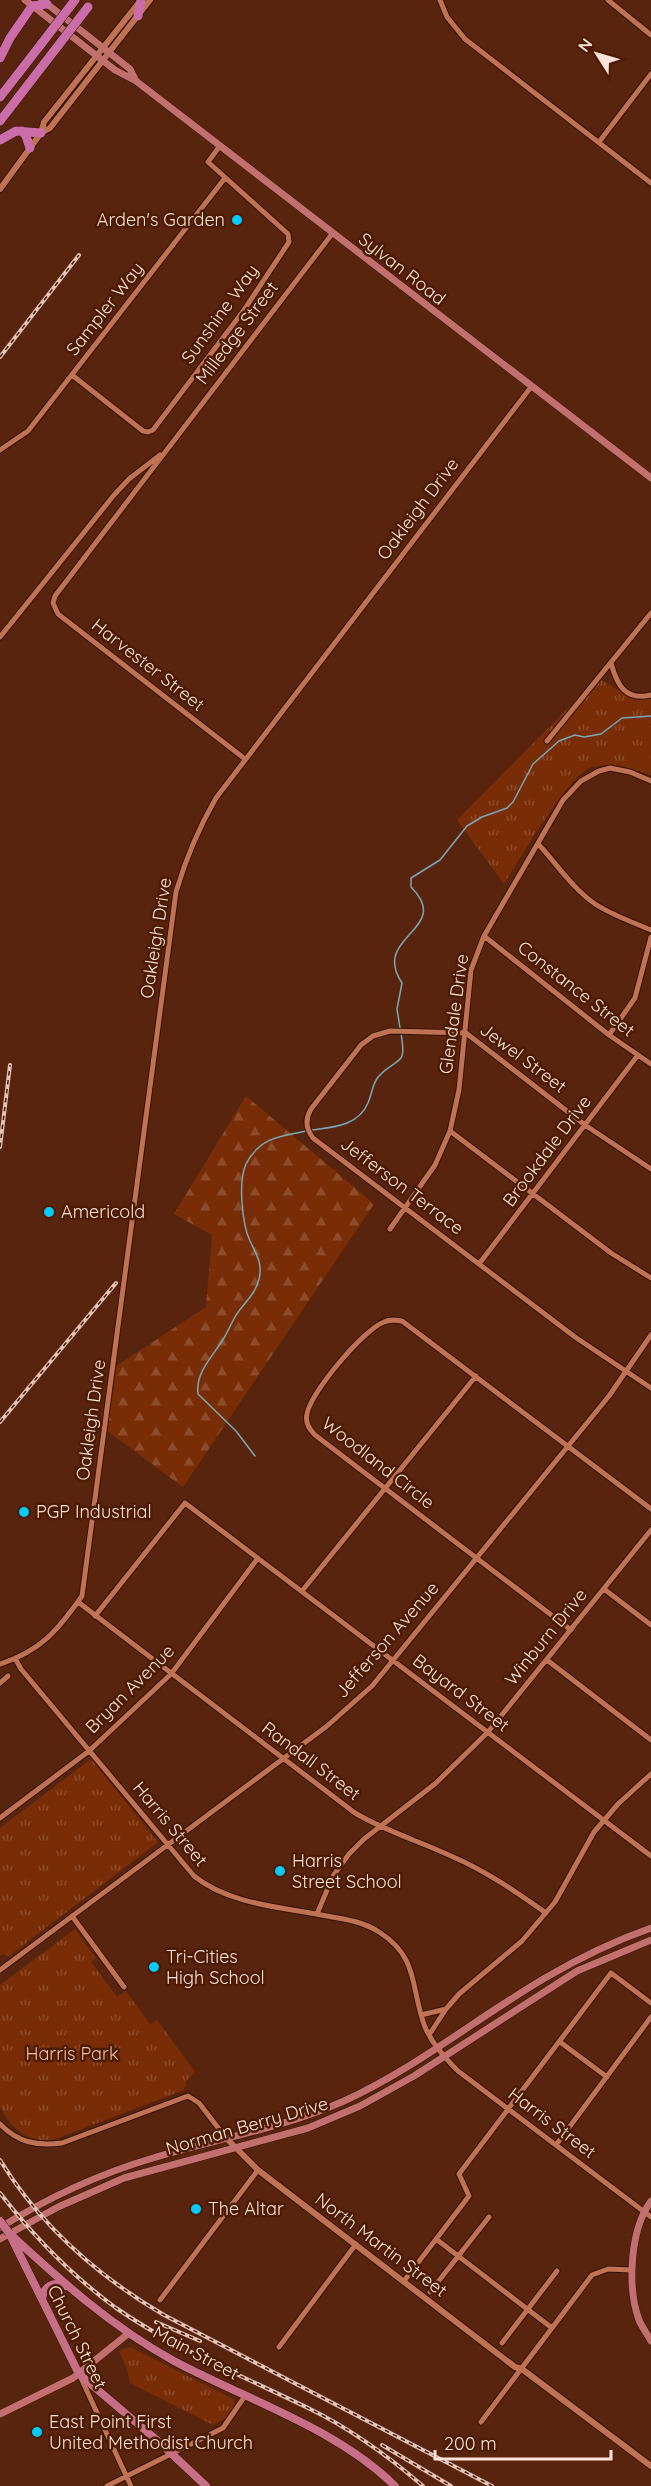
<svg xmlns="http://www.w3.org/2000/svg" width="651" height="2486" font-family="Quicksand,sans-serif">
<defs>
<pattern id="forest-firs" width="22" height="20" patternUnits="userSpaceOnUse" patternTransform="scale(1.5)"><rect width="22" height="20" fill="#792d07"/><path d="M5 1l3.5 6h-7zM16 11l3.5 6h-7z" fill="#8d4b2a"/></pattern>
<pattern id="park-tufts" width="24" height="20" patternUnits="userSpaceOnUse" patternTransform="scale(1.5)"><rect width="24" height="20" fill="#792d07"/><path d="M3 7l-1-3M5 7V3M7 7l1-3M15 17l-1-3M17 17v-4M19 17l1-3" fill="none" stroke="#8d4b2a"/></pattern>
</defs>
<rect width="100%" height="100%" fill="#59240d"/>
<!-- forest -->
<path fill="url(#forest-firs)" d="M 246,1096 L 374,1204 L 183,1487 L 106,1430 L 110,1370 L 206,1307 L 212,1235 L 174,1214 Z"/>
<!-- park -->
<path fill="url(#park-tufts)" d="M 598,678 L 635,700 L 651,696 L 651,775 C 632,768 613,762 592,767 C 569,773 519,861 504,884 L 457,820 Z
M 91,1759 L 158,1842 L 9,1956 L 3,1954 L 0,1956 L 0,1828 Z
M 75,1929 L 96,1958 L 91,1962 L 117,1997 L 126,1991 L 150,2024 L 157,2020 L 195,2072 L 187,2080 L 184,2090 L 58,2138 C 32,2147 11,2130 0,2106 L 0,1985 Z
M 130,2347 L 233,2399 L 235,2404 L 227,2417 L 213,2425 L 130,2383 L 127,2369 L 119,2351 Z"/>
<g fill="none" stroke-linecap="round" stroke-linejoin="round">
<!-- stream -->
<path stroke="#78a9b8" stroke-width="1.5" d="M 400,1028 L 397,1009 L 402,983 C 370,935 454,930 411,887 L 411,878 L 440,860 L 467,826 L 482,817 L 507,808 L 513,802 L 533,764 L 559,741 L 575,735 L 584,737 L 601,734 L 622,718 L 651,716
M 312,1130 C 334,1127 358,1126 368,1103 C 372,1094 372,1085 378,1077 C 398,1055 407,1069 401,1033
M 255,1456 L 236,1431 L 198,1394 C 195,1372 214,1355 224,1338 C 228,1331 231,1324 235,1317 C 243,1303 255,1296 259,1279 C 263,1263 256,1254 250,1241 C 242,1224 238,1181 246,1164 C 260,1137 281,1136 307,1131"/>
<!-- minor casing -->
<g stroke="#361103" stroke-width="7">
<path id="minor" d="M 440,0 L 447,17 L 465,39 L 651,183
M 608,0 L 651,35
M 599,142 L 651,74
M 72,375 L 143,431 L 148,432 L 153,430 L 244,310 L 289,242 L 288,234 L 208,162 L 219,147
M 0,450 L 28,431 L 225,178
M 0,637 L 114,495 L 129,479 L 160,455
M 611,663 C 617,685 625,701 651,695
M 547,741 L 651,613
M 245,759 L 58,614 L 53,603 L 55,596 L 332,234
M 539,845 C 557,864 572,888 595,904 C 612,915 632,922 651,930
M 484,936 L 609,1035 L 651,1064
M 609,1035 L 635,998 L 651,937
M 450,1131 L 611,1253 L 651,1278
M 651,1169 L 585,1125 L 466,1033 L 390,1031 L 373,1036 L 361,1045 L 311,1109 C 305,1119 306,1129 313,1138 L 575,1337 L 651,1388
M 390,1229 L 435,1165 L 450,1131 L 459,1090 L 471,970 L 484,936 L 563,800 L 581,781 L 599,771 L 610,768 L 630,772 L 651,781
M 479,1264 L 638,1055
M 604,1589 L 651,1625
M 302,1591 L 476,1376
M 78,1602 L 355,1813 C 385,1831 419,1841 451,1856 C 486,1871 515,1891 546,1913
M 95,1616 L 185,1503 L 651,1856
M 571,1630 L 315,1435 C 309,1429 305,1422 307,1414 C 310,1393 364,1329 384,1322 C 390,1319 396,1320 402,1321 L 651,1509
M 16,1660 L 21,1669 L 194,1876 C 230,1905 283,1907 327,1916 C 345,1919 364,1922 379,1932 C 420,1958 410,1988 425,2027 C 432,2044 445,2058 458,2071 L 651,2217
M 547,1660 L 651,1740
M 0,1664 C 41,1651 58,1630 82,1596 L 176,892 C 186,858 198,829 216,798 L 531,387
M 0,1683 L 8,1676
M 0,1818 L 89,1751 L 171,1674 L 258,1558
M 317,1914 L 333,1876 L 349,1854 L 364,1839 L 436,1783 L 488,1732 L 651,1530
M 72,1916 L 124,1987
M 0,1970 L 327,1726 L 372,1686 L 609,1396 L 651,1335
M 421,2015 L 446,2009 L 459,1994 L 522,1941 L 555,1902 L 594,1832 L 618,1804 L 651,1774
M 429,2035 L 446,2009
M 560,2042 L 607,2077
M 0,2124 C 18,2143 37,2146 62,2143 L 188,2096 L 199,2103 L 226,2138
M 556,2145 L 651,2017
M 436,2239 L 552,2328
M 404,2281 L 469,2196 L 459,2174 L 611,1973 L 651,2003
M 430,2292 L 489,2217
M 160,2300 L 258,2170
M 502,2343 L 557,2271
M 279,2347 L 356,2244
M 80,2376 L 131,2486
M 481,2422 L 592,2275 L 608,2269 L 632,2270
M 107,2486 L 223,2428 L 245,2396"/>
</g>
<!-- tertiary casing -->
<g stroke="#361103" stroke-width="8">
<path id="tertiary" d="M 41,133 L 50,128 L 150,0
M 0,189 L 41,133 L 44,122 L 141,0
M 226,2138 L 258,2170 L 515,2367 L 522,2369 L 651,2466"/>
</g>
<!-- secondary casing -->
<g stroke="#361103" stroke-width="8">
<path id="secondary" d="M 25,0 L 115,70 L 136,81 L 651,478
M 42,0 L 130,69 L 136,81
M 651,2201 C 630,2229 627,2287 639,2320 C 642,2327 647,2334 651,2341
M 1,2227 C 49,2197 99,2174 153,2158 C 217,2139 283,2128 344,2101 C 416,2068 477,2018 545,1978 C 579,1958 614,1941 651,1928
M 0,2239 L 58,2207 L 124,2178 L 308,2128 L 360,2106 L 414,2076 L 577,1971 L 651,1940
M 0,2414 L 73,2378 L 129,2333"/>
</g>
<!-- primary casing -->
<g stroke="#361103" stroke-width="9">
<path id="primary" d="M 9,2233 C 61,2281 112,2327 174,2361 C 247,2400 336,2428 395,2486
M 11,2237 L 79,2374 L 158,2441 L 206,2486
M 42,2299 C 44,2286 53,2281 65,2286"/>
</g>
<!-- motorway casing -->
<g stroke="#361103" stroke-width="10">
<path id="motorway" d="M 138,16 L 141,0
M 0,58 L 10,38 L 32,6 L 47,4
M 0,97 L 42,43
M 0,121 L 54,51
M 22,131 L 26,136 L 30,148
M 0,140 L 16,131 L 41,133"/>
</g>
<!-- minor -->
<use href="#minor" stroke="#bf7254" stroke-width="5"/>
<!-- tertiary -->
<use href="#tertiary" stroke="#bf7254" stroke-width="6"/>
<!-- secondary -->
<use href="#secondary" stroke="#c2706e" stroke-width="7"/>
<!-- primary -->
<use href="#primary" stroke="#c66f87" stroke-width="8"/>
<!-- motorway -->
<use href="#motorway" stroke="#ca6da9" stroke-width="9"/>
<!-- rail casing -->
<g stroke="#e3c4b8" stroke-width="4">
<path id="rail" d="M 0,357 L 79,255
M 0,1147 L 10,1065
M 0,1422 L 116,1283
M 0,2160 C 40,2225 99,2277 164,2315 L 492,2486
M 0,2193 C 34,2237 71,2275 116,2308 C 175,2349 245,2377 310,2409 C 351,2429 388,2456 423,2486
M 156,2322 L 200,2341
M 382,2445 L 451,2486"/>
</g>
<!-- rail -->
<use href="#rail" stroke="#4d1a02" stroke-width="1.5" stroke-dasharray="4.5" stroke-linecap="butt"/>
<!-- primary-bridge casing -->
<g stroke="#361103" stroke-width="9" stroke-linecap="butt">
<path id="primary-bridge" d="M 0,2221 L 9,2233"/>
</g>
<!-- motorway-bridge casing -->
<g stroke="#361103" stroke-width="10" stroke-linecap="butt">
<path id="motorway-bridge" d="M 42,43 L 75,0
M 54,51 L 88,7"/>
</g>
<!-- primary-bridge -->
<use href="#primary-bridge" stroke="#c66f87" stroke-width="8"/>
<!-- motorway-bridge -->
<use href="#motorway-bridge" stroke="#ca6da9" stroke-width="9"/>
</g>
<!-- markers -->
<g fill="#02cbf9" stroke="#4d1a02" stroke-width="2">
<circle cx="237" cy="220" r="6"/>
<circle cx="49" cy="1212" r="6"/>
<circle cx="24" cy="1512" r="6"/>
<circle cx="280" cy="1871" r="6"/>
<circle cx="154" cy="1967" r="6"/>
<circle cx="196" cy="2209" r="6"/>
<circle cx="37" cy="2432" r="6"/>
</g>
<g text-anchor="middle" stroke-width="5" stroke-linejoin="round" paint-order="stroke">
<!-- poi labels -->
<g font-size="18" fill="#fce2d8" stroke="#4d1a02" text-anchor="start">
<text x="225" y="226" text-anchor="end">Arden's Garden</text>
<text x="61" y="1218">Americold</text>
<text x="36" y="1518">PGP Industrial</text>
<text x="292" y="1867">Harris<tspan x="292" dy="21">Street School</tspan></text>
<text x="166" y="1963">Tri-Cities<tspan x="166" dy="21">High School</tspan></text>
<text x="208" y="2215">The Altar</text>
<text x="49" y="2428">East Point First<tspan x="49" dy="21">United Methodist Church</tspan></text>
</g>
<!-- street labels -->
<g font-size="18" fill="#fce2d8" stroke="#4d1a02">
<text transform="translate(402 269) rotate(38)" y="6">Sylvan Road</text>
<text transform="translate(105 309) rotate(-52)" y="6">Sampler Way</text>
<text transform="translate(220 314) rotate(-54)" y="6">Sunshine Way</text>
<text transform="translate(237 333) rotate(-53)" y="6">Milledge Street</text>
<text transform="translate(418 509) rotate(-53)" y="6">Oakleigh Drive</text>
<text transform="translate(148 665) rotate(38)" y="6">Harvester Street</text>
<text transform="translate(156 938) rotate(-81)" y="6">Oakleigh Drive</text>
<text transform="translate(576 989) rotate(38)" y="6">Constance Street</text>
<text transform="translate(454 1014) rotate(-82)" y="6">Glendale Drive</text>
<text transform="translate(523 1058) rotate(37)" y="6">Jewel Street</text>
<text transform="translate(547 1151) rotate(-53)" y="6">Brookdale Drive</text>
<text transform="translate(402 1186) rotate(37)" y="6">Jefferson Terrace</text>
<text transform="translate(91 1420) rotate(-82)" y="6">Oakleigh Drive</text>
<text transform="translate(378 1463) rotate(38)" y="6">Woodland Circle</text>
<text transform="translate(546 1637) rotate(-51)" y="6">Winburn Drive</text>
<text transform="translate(387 1640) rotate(-49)" y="6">Jefferson Avenue</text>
<text transform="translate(130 1689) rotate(-45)" y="6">Bryan Avenue</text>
<text transform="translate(461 1693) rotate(37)" y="6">Bayard Street</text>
<text transform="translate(311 1761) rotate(37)" y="6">Randall Street</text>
<text transform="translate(170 1824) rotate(50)" y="6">Harris Street</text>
<text transform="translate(552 2123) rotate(37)" y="6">Harris Street</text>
<text transform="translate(247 2126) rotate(-16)" y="6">Norman Berry Drive</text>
<text transform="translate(381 2245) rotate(37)" y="6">North Martin Street</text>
<text transform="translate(77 2337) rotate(64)" y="6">Church Street</text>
<text transform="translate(196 2353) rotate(28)" y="6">Main Street</text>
</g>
<!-- park labels -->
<g font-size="18" fill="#f5bea9" stroke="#4d1a02">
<text x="72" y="2060">Harris Park</text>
</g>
</g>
<!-- north arrow -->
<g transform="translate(597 54) rotate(307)" stroke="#4d1a02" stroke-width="4.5" paint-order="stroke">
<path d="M0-4.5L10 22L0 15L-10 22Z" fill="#fce2d8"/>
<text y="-9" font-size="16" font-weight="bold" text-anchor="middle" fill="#fce2d8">N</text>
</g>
<!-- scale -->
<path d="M435 2450v9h176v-9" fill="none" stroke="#fce2d8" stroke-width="3"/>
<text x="444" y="2450" font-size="18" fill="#fce2d8" stroke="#4d1a02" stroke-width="4.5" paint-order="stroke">200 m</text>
</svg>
